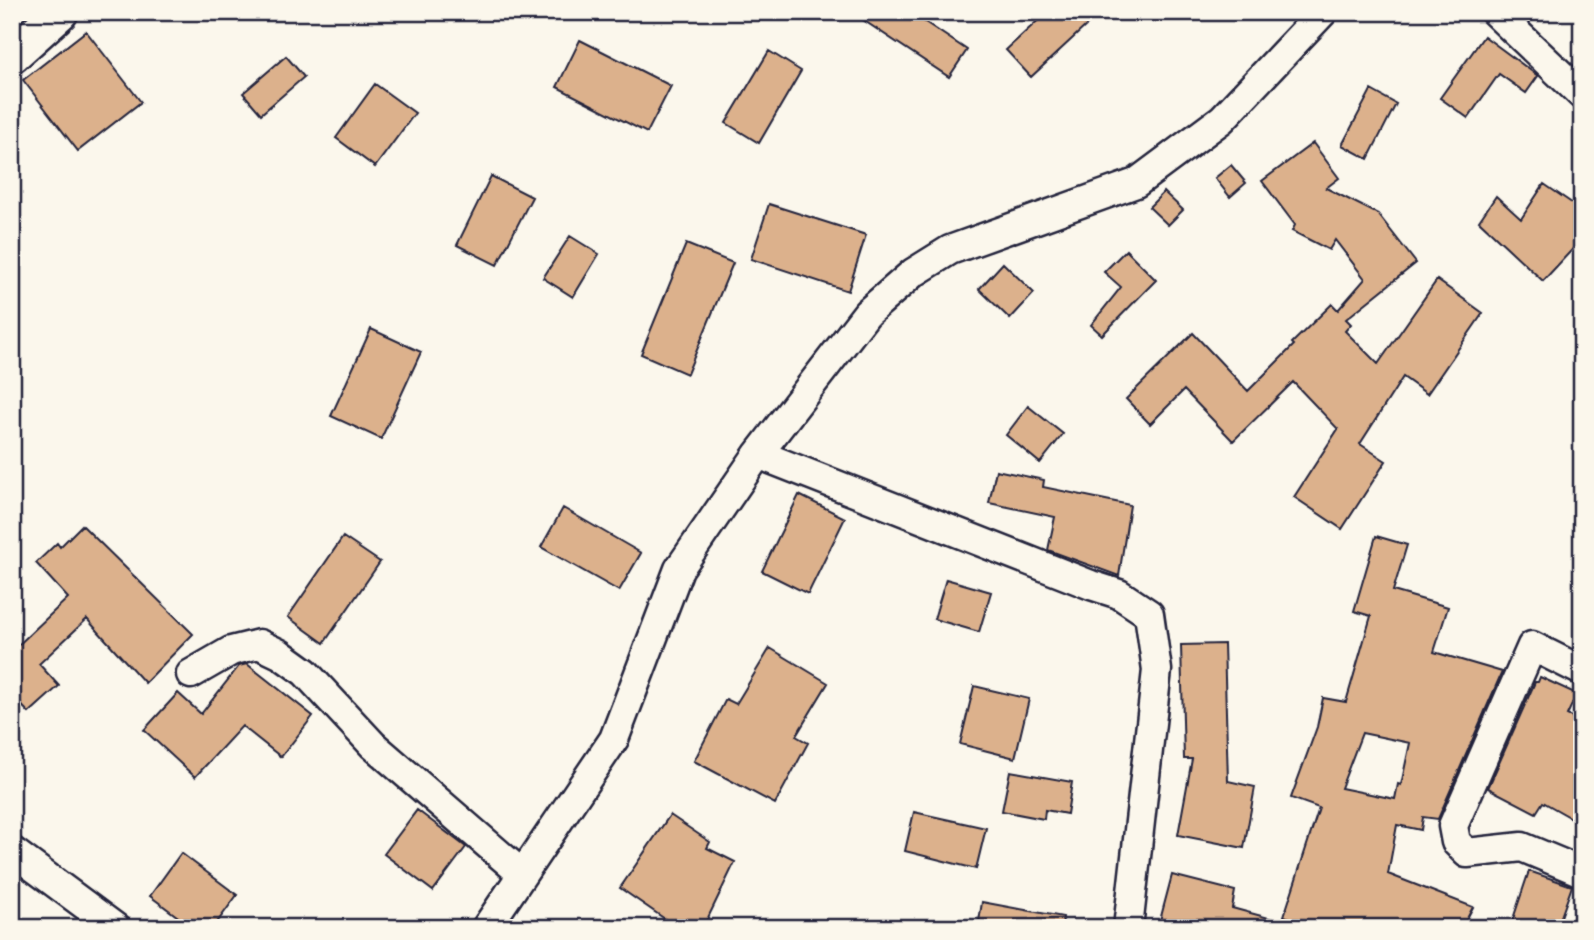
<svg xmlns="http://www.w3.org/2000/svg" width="1594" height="940" font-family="Mynerve,sans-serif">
<rect width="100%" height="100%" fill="#fbf7ec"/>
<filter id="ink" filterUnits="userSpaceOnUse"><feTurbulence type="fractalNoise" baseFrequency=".0143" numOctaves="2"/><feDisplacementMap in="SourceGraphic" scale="14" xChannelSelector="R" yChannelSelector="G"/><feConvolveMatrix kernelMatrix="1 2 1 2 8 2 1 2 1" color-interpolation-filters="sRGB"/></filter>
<g filter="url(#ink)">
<!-- building -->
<path fill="#dcb18c" stroke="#22223b" stroke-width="2" fill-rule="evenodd" d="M 851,12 L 910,12 L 967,50 L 949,77 Z
M 1047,12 L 1101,12 L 1031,77 L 1006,50 Z
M 86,31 L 141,102 L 78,151 L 23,80 Z
M 1484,36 L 1538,76 L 1526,93 L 1499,74 L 1468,118 L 1440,98 Z
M 580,40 L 671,86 L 647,133 L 557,87 Z
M 769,51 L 801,71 L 759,143 L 726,123 Z
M 286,56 L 304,77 L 261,114 L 243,93 Z
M 375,84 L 415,113 L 375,167 L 336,138 Z
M 1371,90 L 1396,104 L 1368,159 L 1342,145 Z
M 1313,143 L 1339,178 L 1326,188 L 1378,214 L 1416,263 L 1346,319 L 1351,324 L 1345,331 L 1378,364 L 1437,280 L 1483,313 L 1427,394 L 1403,377 L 1360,444 L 1386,461 L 1342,529 L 1294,497 L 1338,429 L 1293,382 L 1233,441 L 1184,390 L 1150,424 L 1126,399 L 1193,333 L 1248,391 L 1294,345 L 1292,343 L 1332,304 L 1338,310 L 1365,279 L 1335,240 L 1329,250 L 1292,231 L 1295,225 L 1262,181 Z
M 1231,165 L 1246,183 L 1230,197 L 1215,178 Z
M 491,176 L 532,197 L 497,265 L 457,245 Z
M 1544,184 L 1582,210 L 1582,239 L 1543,281 L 1479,221 L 1496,196 L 1521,219 Z
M 1164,192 L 1183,210 L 1168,225 L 1149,207 Z
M 769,204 L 866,235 L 848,291 L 751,259 Z
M 570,236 L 599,254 L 573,297 L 543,278 Z
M 686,244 L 733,263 L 687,374 L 641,354 Z
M 1126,250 L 1156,280 L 1102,335 L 1091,325 L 1121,287 L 1104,272 Z
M 1003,263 L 1034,293 L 1010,319 L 979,289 Z
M 371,329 L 421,352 L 381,439 L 331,416 Z
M 1028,406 L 1063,434 L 1040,463 L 1006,435 Z
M 996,470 L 1044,480 L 1043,487 L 1130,505 L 1119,576 L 1048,550 L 1055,517 L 989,503 Z
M 799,495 L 845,518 L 808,594 L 762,571 Z
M 563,508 L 641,553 L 619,591 L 541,547 Z
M 82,525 L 193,634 L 145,683 L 87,619 L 39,664 L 59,686 L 29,713 L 12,695 L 12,651 L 68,598 L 36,563 L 57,543 L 60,547 Z
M 1376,536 L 1407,545 L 1393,591 L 1448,607 L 1434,652 L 1502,672 L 1438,819 L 1423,817 L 1421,830 L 1397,825 L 1388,874 L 1473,907 L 1462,928 L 1319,928 L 1284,916 L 1319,808 L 1291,798 L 1317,727 L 1323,698 L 1346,702 L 1371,616 L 1354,611 ZM 1362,733 L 1410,743 L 1401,785 L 1398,784 L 1395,799 L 1341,788 Z
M 343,537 L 380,562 L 324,643 L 288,617 Z
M 946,579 L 991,592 L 979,632 L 934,619 Z
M 1224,644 L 1228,781 L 1255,787 L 1244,848 L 1178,835 L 1192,759 L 1184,759 L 1181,645 Z
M 770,648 L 828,683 L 796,736 L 808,743 L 775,804 L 694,761 L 726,699 L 736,704 Z
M 247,664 L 313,716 L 281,757 L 242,726 L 195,777 L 144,730 L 178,693 L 201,714 L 239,666 Z
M 1540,677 L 1577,694 L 1567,715 L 1582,722 L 1582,824 L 1543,802 L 1536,813 L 1488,788 L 1535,682 L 1538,682 Z
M 974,686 L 1029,699 L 1015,758 L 960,744 Z
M 1010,771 L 1072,782 L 1067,814 L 1045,810 L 1044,819 L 1002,811 Z
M 417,810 L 466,847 L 433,891 L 384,854 Z
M 914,812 L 986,828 L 976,869 L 905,851 Z
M 670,815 L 710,842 L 707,848 L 735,862 L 703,928 L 678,928 L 620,888 Z
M 181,853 L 237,895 L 213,928 L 193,928 L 150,896 Z
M 1529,871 L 1572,886 L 1557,928 L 1510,928 Z
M 1172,875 L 1235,891 L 1232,908 L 1280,921 L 1279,928 L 1158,928 Z
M 982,902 L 1063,917 L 1062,928 L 978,928 Z"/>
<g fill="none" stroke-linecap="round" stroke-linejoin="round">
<!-- minor casing -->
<g stroke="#22223b" stroke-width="33">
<path id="minor" d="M 1495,12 L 1582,95
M 758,454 L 1091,585 L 1119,594 L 1149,614 L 1157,670 L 1128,928
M 1582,671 L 1532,646 L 1453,826 L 1456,842 L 1467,853 L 1522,847 L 1582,872
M 191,674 L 231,651 L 259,644 L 280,654 L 305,672 L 373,745 L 522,874
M 12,851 L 116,928
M 486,928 L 614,739 L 679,569 L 758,454 L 867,313 L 913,273 L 950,250 L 1136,183 L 1222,119 L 1323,12"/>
</g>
<!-- tertiary casing -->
<g stroke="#22223b" stroke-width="40">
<path id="tertiary" d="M 12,55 L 60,12"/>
</g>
<!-- minor -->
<use href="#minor" stroke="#fbf7ec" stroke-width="28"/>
<!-- tertiary -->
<use href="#tertiary" stroke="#fbf7ec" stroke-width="35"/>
</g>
</g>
<!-- margin -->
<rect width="1594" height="940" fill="none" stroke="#fbf7ec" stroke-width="42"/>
<rect x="21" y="21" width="1552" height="898" fill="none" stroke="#22223b" stroke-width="2.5" filter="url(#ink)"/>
</svg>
